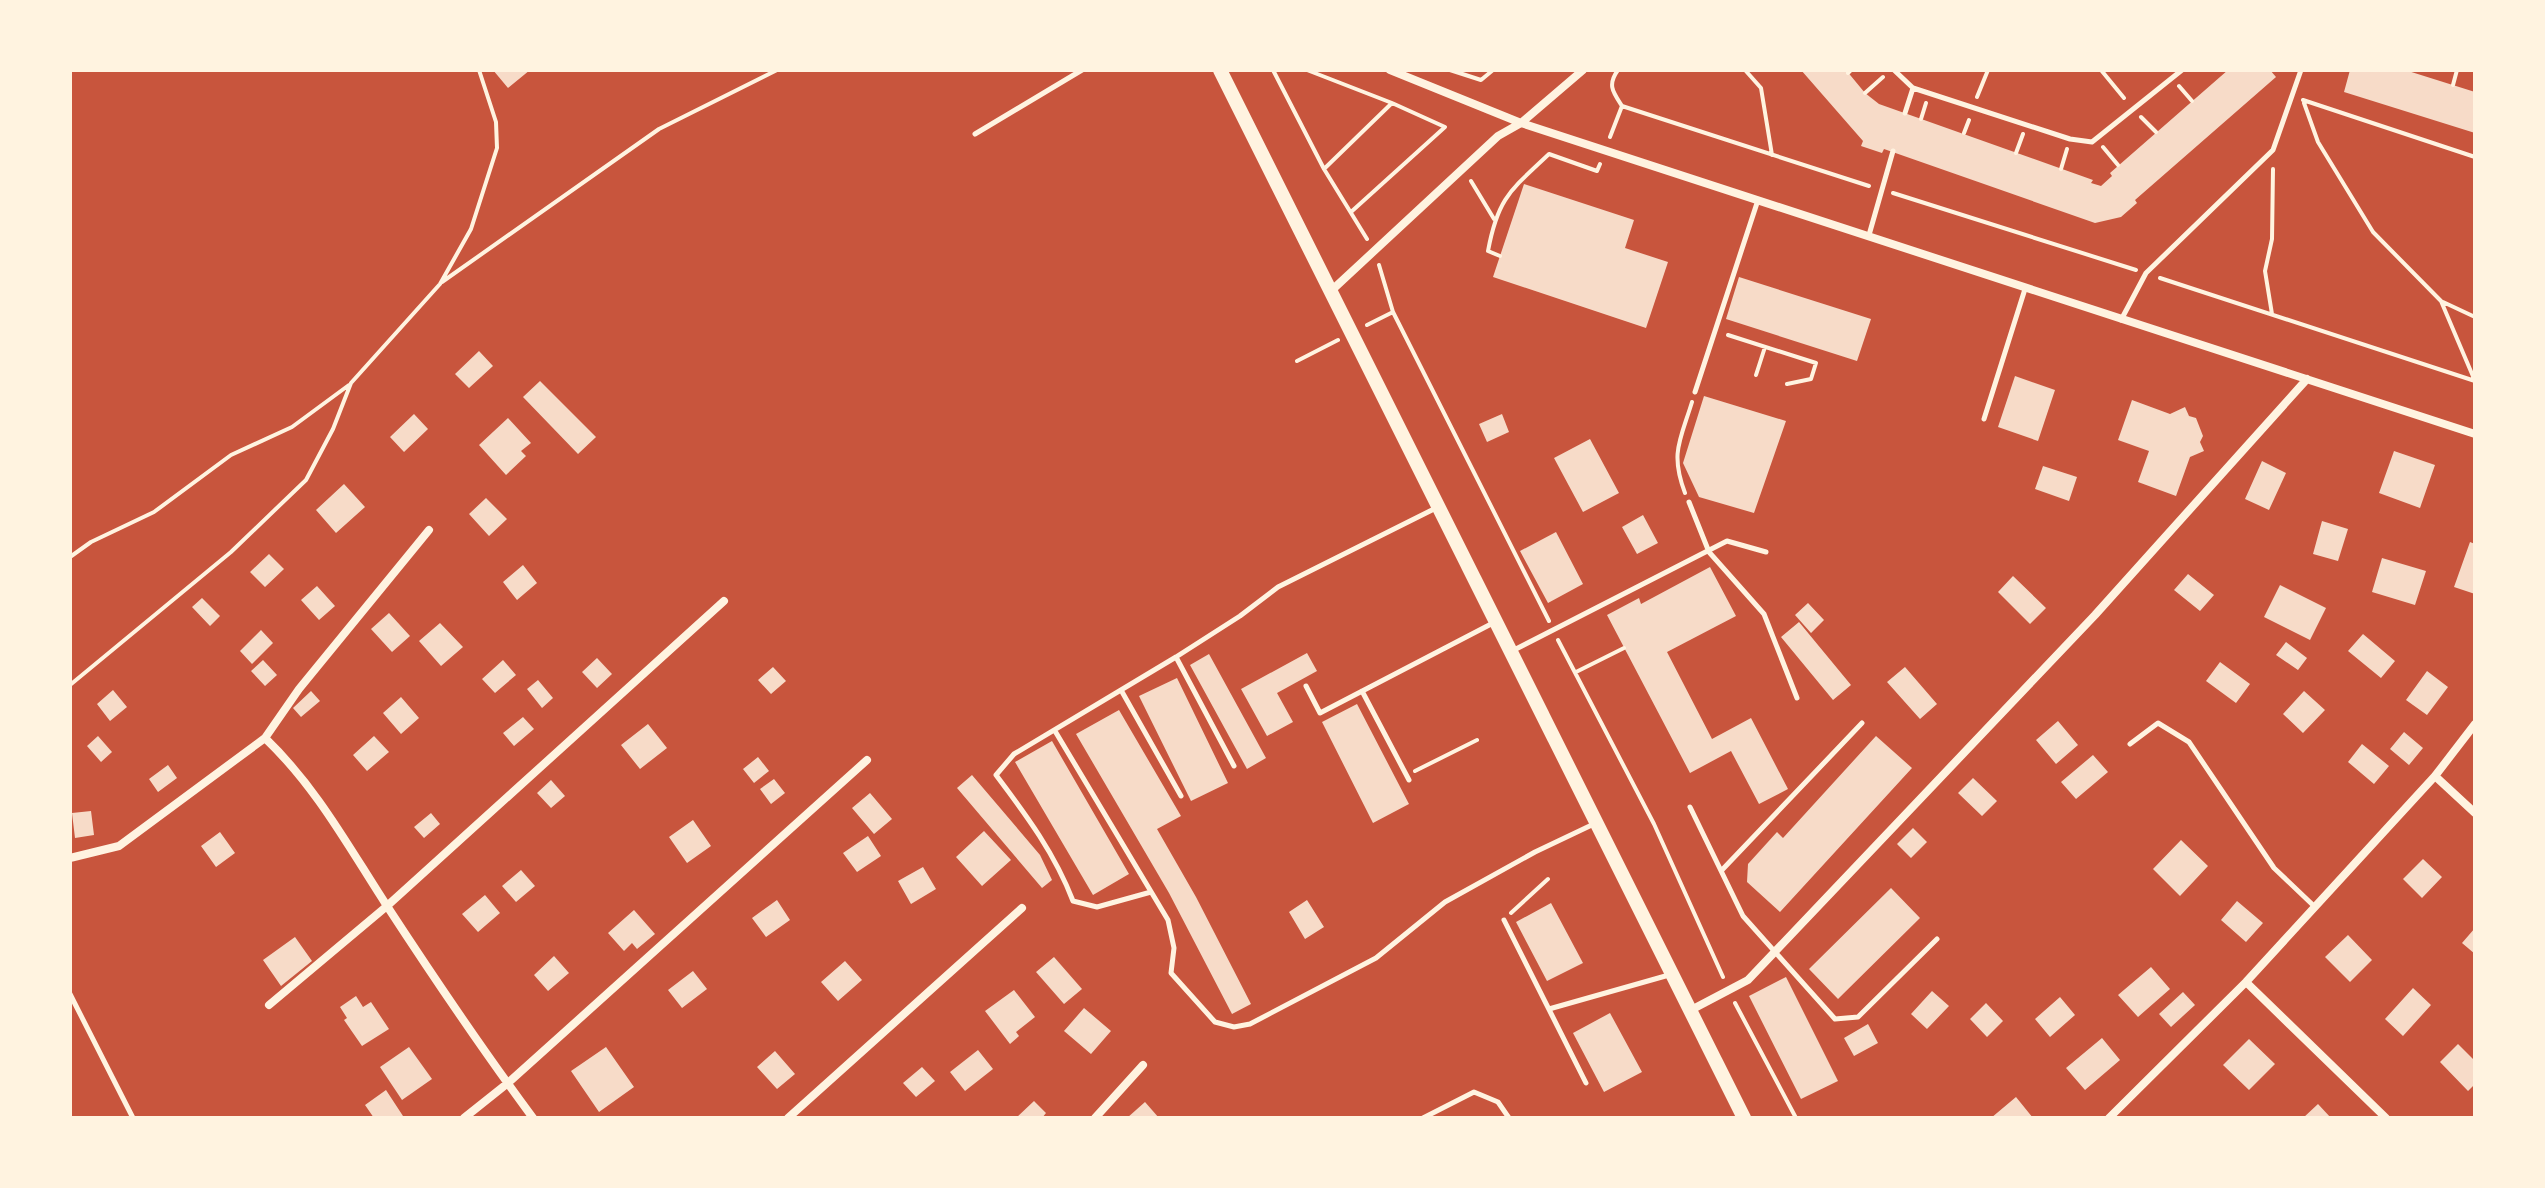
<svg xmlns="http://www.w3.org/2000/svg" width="2545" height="1188" font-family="'Open Sans',sans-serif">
<rect width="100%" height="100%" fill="#c8553d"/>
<!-- building -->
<path fill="#f7dbc8" d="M 493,70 L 530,70 L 508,88 Z
M 1801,70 L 1846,70 L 1865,93 L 1879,104 L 2093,180 L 2091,183 L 2101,186 L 2112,176 L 2110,173 L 2228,70 L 2270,70 L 2276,77 L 2135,200 L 2137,203 L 2121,217 L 2095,223 L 1884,149 L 1882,153 L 1861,146 L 1863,141 Z
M 2350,70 L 2405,70 L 2475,92 L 2475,133 L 2344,92 Z
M 1524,184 L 1634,220 L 1625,248 L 1668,262 L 1646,328 L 1493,277 Z
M 1739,277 L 1871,319 L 1857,361 L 1726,319 Z
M 479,351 L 493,366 L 469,388 L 455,374 Z
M 2015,376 L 2055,390 L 2038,441 L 1998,427 Z
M 540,381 L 596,437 L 578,454 L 523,397 Z
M 1704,396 L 1786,421 L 1754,513 L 1699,497 L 1683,463 Z
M 2132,400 L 2170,414 L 2185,407 L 2189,416 L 2196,418 L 2203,436 L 2200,442 L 2204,451 L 2190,457 L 2176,496 L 2138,482 L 2149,451 L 2118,440 Z
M 414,414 L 428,429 L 404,452 L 390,437 Z
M 1502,414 L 1509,432 L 1487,442 L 1479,424 Z
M 508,418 L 531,443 L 521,451 L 526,456 L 506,475 L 479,445 Z
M 1590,439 L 1619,493 L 1583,512 L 1554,458 Z
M 2394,451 L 2435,465 L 2420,508 L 2379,493 Z
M 2262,461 L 2286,473 L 2269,510 L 2245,499 Z
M 2043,466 L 2077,477 L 2069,501 L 2035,489 Z
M 344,484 L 365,507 L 336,533 L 316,510 Z
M 486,498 L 507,519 L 489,536 L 469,514 Z
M 1643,515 L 1658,543 L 1637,554 L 1622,527 Z
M 2322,521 L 2348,529 L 2338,561 L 2313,554 Z
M 1556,532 L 1583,584 L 1548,603 L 1520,551 Z
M 2470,542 L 2475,544 L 2475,594 L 2454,587 Z
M 269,554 L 284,569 L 265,587 L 250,572 Z
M 2382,558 L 2426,571 L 2415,605 L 2372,592 Z
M 523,565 L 537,583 L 517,600 L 503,582 Z
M 1710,567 L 1736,616 L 1667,652 L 1712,739 L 1751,718 L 1788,789 L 1759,804 L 1731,751 L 1690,773 L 1607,615 L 1639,598 L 1641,604 Z
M 2188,574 L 2214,595 L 2200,611 L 2174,590 Z
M 2013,576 L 2046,608 L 2030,624 L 1998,592 Z
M 2280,585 L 2326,608 L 2310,640 L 2264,617 Z
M 317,586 L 335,606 L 319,620 L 301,600 Z
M 202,598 L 220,616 L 210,626 L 192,607 Z
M 1808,603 L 1824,620 L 1811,633 L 1795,615 Z
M 389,613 L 410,636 L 392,652 L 371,629 Z
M 1799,622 L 1851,685 L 1833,700 L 1781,637 Z
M 440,623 L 463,647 L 441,666 L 419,641 Z
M 261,630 L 273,643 L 252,664 L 240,651 Z
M 2363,634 L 2395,661 L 2381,678 L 2348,651 Z
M 2286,642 L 2307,658 L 2298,670 L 2276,655 Z
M 1307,653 L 1317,671 L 1277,693 L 1293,722 L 1267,736 L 1241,689 Z
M 1209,654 L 1266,758 L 1247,769 L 1190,665 Z
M 597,658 L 612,674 L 597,688 L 582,672 Z
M 263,660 L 277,675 L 265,686 L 251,671 Z
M 503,660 L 516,675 L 495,693 L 482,679 Z
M 2220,662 L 2250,684 L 2236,703 L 2206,681 Z
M 773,667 L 786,681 L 771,694 L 758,680 Z
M 1905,667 L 1937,704 L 1920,719 L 1887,682 Z
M 2427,671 L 2448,687 L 2427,715 L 2406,700 Z
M 1177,678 L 1228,783 L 1191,801 L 1139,696 Z
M 538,680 L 553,698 L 542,708 L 527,689 Z
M 113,690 L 127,707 L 110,721 L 97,704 Z
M 311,691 L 320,701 L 301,717 L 293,708 Z
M 2304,691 L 2325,710 L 2303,733 L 2283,714 Z
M 401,697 L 419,718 L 401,734 L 383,713 Z
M 1357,704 L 1409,804 L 1373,823 L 1322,722 Z
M 1119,710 L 1181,816 L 1157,829 L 1196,897 L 1251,1004 L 1232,1014 L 1169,893 L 1076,734 Z
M 523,717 L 534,729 L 514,746 L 503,733 Z
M 2058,721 L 2078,745 L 2056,764 L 2036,740 Z
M 648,724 L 667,748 L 640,769 L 621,745 Z
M 2404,732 L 2423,748 L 2409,765 L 2390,749 Z
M 98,736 L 112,752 L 101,762 L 87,746 Z
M 374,736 L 389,752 L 367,771 L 353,755 Z
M 1876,736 L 1912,768 L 1780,912 L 1747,882 L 1748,864 L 1777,832 L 1783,838 Z
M 1052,741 L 1129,874 L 1093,895 L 1015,762 Z
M 2362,744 L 2389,766 L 2374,784 L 2348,762 Z
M 2093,755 L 2108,772 L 2076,799 L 2061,782 Z
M 758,757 L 769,771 L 754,783 L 743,769 Z
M 168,765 L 177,778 L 158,792 L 149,779 Z
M 972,775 L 1040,855 L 1052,880 L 1042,888 L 957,788 Z
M 1973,778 L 1997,801 L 1982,816 L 1958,793 Z
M 774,779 L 785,793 L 771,804 L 760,789 Z
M 551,780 L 565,796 L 551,808 L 537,793 Z
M 870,793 L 892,819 L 874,834 L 852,808 Z
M 91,811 L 94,835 L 75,838 L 72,813 Z
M 431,813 L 440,824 L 424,838 L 414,827 Z
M 693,820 L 711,846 L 687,863 L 669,837 Z
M 1913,828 L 1927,842 L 1911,858 L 1897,844 Z
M 984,831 L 1011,860 L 982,886 L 956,857 Z
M 220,832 L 235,853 L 216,867 L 201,846 Z
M 868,836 L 881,856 L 857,872 L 843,853 Z
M 2181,840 L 2208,866 L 2180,896 L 2153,869 Z
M 2423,859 L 2442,877 L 2422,898 L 2403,879 Z
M 923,867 L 936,889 L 911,904 L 898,881 Z
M 521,870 L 535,886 L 516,902 L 502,886 Z
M 1891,888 L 1920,918 L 1838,999 L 1809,969 Z
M 485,895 L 500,913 L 478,932 L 462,914 Z
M 777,900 L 790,920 L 766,937 L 752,918 Z
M 1307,900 L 1324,927 L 1305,939 L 1289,912 Z
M 2237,901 L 2263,923 L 2246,942 L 2221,920 Z
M 1551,903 L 1583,963 L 1547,981 L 1516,922 Z
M 634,910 L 655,934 L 637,949 L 632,943 L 624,951 L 608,933 Z
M 2475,928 L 2475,954 L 2462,943 Z
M 2348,935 L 2372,960 L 2350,982 L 2325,957 Z
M 295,937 L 312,961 L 281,986 L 263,960 Z
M 554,956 L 569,973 L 548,991 L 534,975 Z
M 1054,957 L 1082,989 L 1064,1004 L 1036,972 Z
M 845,961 L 862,980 L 838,1001 L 821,982 Z
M 2151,967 L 2170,989 L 2138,1017 L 2118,995 Z
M 693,971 L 707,989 L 682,1008 L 668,990 Z
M 1786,977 L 1838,1081 L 1801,1099 L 1749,996 Z
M 2413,988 L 2431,1005 L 2403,1036 L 2385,1019 Z
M 1014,990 L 1035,1017 L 1016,1032 L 1019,1036 L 1010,1044 L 985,1011 Z
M 1932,991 L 1949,1006 L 1927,1029 L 1911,1014 Z
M 2183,992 L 2195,1005 L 2171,1027 L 2159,1014 Z
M 356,996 L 363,1007 L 371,1002 L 389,1029 L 362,1046 L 344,1020 L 347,1018 L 340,1007 Z
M 2060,997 L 2075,1015 L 2050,1037 L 2035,1019 Z
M 1986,1003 L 2003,1021 L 1987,1037 L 1970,1019 Z
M 1084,1008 L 1111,1031 L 1091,1054 L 1064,1031 Z
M 1610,1013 L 1642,1072 L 1604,1092 L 1573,1033 Z
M 1868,1024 L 1878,1043 L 1854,1056 L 1844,1038 Z
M 2102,1038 L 2120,1060 L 2085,1090 L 2066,1068 Z
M 2249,1039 L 2275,1064 L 2249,1090 L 2223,1065 Z
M 2458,1044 L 2475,1061 L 2475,1084 L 2468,1091 L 2440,1062 Z
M 409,1047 L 432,1079 L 402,1100 L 380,1067 Z
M 606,1047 L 634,1087 L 599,1112 L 571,1071 Z
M 978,1050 L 993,1069 L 965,1091 L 950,1072 Z
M 775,1051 L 795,1074 L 777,1089 L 757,1067 Z
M 922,1067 L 935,1081 L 916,1097 L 903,1083 Z
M 386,1090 L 403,1116 L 400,1118 L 374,1118 L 365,1105 Z
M 2016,1097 L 2033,1118 L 1991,1118 Z
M 1034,1101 L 1046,1113 L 1042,1118 L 1016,1118 Z
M 1145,1102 L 1159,1118 L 1127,1118 Z
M 2318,1104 L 2331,1118 L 2303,1118 Z"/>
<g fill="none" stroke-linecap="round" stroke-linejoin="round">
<!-- path -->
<path stroke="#fff3e0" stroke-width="4" d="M 1273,70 L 1324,169 L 1367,239
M 1307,70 L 1392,103 L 1445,127 L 1351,212
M 1450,70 L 1481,80 L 1493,70
M 1618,70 C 1607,85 1613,92 1622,106 L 1869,186
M 1745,70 L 1761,88 L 1772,155
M 2101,70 L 2124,98
M 1848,73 L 1851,70
M 2453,85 L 2457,70
M 2179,86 L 2192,101
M 1865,93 L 1883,77
M 1977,97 L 1988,70
M 2303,100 L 2475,157
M 2304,103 L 2318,142 L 2373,232 L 2441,301 L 2475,381
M 2141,117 L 2156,132
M 1921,119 L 1926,103
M 1964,133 L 1969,120
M 1610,137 L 1622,106
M 2103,147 L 2118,165
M 2016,153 L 2023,134
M 1324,169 L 1392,103
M 2061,169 L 2067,149
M 1471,181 L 1494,219
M 1893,193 L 2136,270
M 1500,256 L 1488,251 C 1498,197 1511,190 1549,154 L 1597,171 L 1600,164
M 1379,265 L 1393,312 L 1549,621
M 2160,278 L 2475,381
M 442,282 L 659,129 L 777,70
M 2443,302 L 2475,317
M 2272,314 L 2265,271 L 2272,239 L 2273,169
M 1367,325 L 1393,312
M 1728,335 L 1816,363 L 1811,379 L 1787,384
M 1297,361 L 1338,340
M 1756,375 L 1765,347
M 1685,493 C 1670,453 1680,441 1692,402
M 70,557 L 91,542 L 154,512 L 231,455 L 292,427 L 349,385
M 1558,640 L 1654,824 L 1723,977
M 1576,672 L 1624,648
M 70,685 L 231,552 L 306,480 L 333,429 L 351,383 L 440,284 L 471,229 L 497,148 L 496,122 L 479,70
M 1415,771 L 1477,740
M 1511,913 L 1548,879
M 1735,1003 L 1796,1118"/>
<!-- service -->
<path stroke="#fff3e0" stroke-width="5" d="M 1894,70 L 1913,88 L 2070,139 L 2092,142 L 2182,70
M 1905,113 L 1913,88
M 975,134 L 1082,70
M 1869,235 L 1893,151
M 2121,320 L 2146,273 L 2273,150 L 2301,70
M 1695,392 L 1758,200
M 1984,419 L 2025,289
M 1689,502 L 1709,552 L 1764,614 L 1797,698
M 1512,651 L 1727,541 L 1766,552
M 1176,657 L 1234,766
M 1306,686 L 1320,713 L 1495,622
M 1121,690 L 1181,796
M 1362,691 L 1409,780
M 1055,731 L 1168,920 L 1174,948 L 1171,973 L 1215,1022 L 1234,1027 L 1250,1024 L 1376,958 L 1445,902 L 1535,852 L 1596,823
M 2130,744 L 2158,723 L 2189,742 L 2274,868 L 2315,907
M 1690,807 L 1743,916 L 1835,1019 L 1858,1017 L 1937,939
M 1722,870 L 1862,723
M 1151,892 L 1097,907 L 1073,901 C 1055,854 1027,816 996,775 L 1014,754 L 1176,657 L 1240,616 L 1278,587 L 1438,507
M 1504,920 L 1586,1083
M 70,994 L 133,1118
M 1549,1009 L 1669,975
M 1423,1118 L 1474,1092 L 1498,1102 L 1509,1118"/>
<!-- minor -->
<path stroke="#fff3e0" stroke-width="8" d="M 1390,70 L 1521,123 L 2475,434
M 1331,291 L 1498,136 L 1521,123 L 1583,70
M 265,738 C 317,788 348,846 387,906 C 434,978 482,1049 533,1118
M 2435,776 L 2475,813
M 70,858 L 119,846 L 265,738 L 299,689 L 429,530
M 2246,982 L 2386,1118
M 269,1005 L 387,906 L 724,601
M 1691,1010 L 1748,980 L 2095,615 L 2307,379
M 464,1118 L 508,1083 L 867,760
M 788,1118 L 1022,908
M 1095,1118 L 1143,1065
M 2109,1118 L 2246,982 L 2435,776 L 2475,724"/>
<!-- primary -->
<path stroke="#fff3e0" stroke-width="14" d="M 1220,70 L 1744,1118"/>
</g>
<!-- border -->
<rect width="2545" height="1188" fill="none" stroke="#fff3e0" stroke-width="144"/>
</svg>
